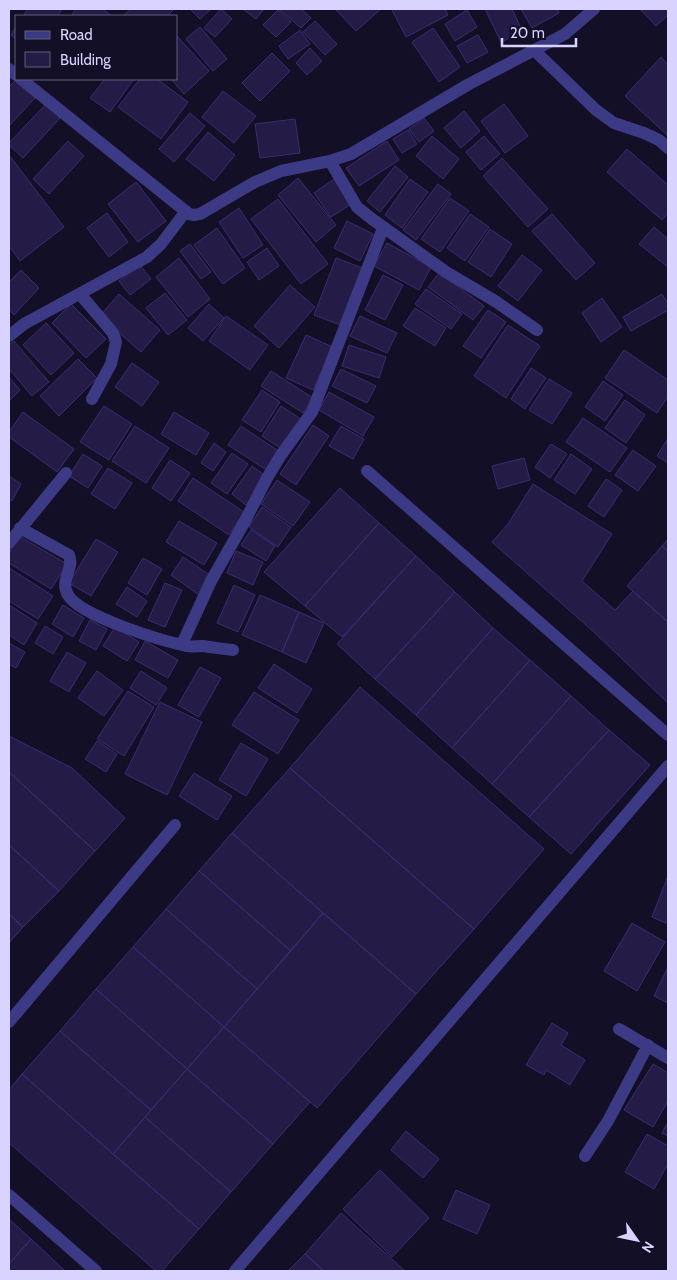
<svg xmlns="http://www.w3.org/2000/svg" width="677" height="1280" font-family="Cabin,sans-serif">
<rect width="100%" height="100%" fill="#130f26"/>
<!-- building -->
<path fill="#241b47" stroke="#3b2d73" d="M 28,9 L 58,9 L 61,11 L 57,16 L 23,16 Z
M 76,9 L 102,9 L 112,16 L 71,16 Z
M 131,9 L 174,9 L 167,16 L 123,16 Z
M 190,9 L 211,9 L 200,19 Z
M 221,9 L 232,19 L 215,37 L 204,28 Z
M 243,9 L 264,9 L 256,19 Z
M 281,9 L 301,9 L 311,18 L 301,28 L 280,10 Z
M 335,9 L 381,9 L 356,31 Z
M 394,9 L 445,9 L 448,15 L 406,37 L 392,10 Z
M 485,9 L 512,9 L 523,32 L 501,42 Z
M 521,9 L 557,9 L 559,13 L 532,28 Z
M 640,9 L 668,9 L 668,15 L 656,26 Z
M 278,10 L 291,22 L 276,37 L 263,25 Z
M 467,10 L 477,27 L 455,41 L 445,24 Z
M 315,21 L 337,44 L 325,55 L 303,32 Z
M 16,26 L 16,39 L 11,35 Z
M 200,27 L 227,59 L 213,71 L 186,39 Z
M 433,28 L 460,67 L 439,82 L 412,42 Z
M 300,30 L 310,44 L 288,59 L 279,46 Z
M 176,35 L 209,71 L 184,94 L 171,79 L 176,79 Z
M 478,35 L 488,52 L 467,63 L 457,46 Z
M 310,48 L 322,61 L 307,75 L 296,63 Z
M 272,53 L 290,71 L 260,101 L 242,83 Z
M 661,57 L 668,65 L 668,136 L 625,96 Z
M 105,79 L 134,79 L 110,112 L 90,98 Z
M 140,79 L 157,79 L 188,102 L 161,139 L 118,107 Z
M 16,80 L 35,98 L 9,126 L 9,87 Z
M 223,91 L 256,116 L 234,143 L 202,117 Z
M 46,104 L 60,118 L 23,158 L 9,145 L 9,143 Z
M 504,104 L 528,136 L 505,153 L 481,121 Z
M 464,111 L 480,131 L 461,148 L 444,128 Z
M 190,113 L 205,126 L 174,162 L 159,149 Z
M 424,118 L 434,131 L 419,142 L 409,129 Z
M 295,119 L 300,153 L 260,158 L 255,124 Z
M 408,130 L 417,144 L 402,153 L 393,139 Z
M 208,132 L 235,155 L 214,181 L 186,159 Z
M 432,136 L 459,159 L 443,179 L 416,156 Z
M 484,136 L 500,154 L 481,170 L 466,152 Z
M 68,141 L 84,156 L 49,194 L 33,179 Z
M 387,141 L 399,160 L 359,186 L 346,168 Z
M 627,149 L 668,185 L 668,213 L 662,220 L 607,172 Z
M 9,155 L 64,227 L 20,261 L 9,246 Z
M 502,158 L 548,209 L 528,227 L 483,176 Z
M 395,166 L 408,177 L 380,212 L 367,201 Z
M 298,178 L 336,225 L 316,242 L 278,195 Z
M 334,179 L 351,204 L 331,217 L 314,193 Z
M 410,179 L 428,192 L 402,228 L 385,215 Z
M 136,182 L 166,221 L 138,242 L 108,204 Z
M 438,184 L 451,194 L 416,240 L 403,230 Z
M 450,198 L 469,211 L 440,252 L 421,239 Z
M 278,199 L 328,264 L 301,284 L 251,219 Z
M 239,208 L 263,245 L 243,258 L 219,222 Z
M 107,213 L 128,242 L 109,257 L 87,228 Z
M 470,214 L 489,227 L 465,261 L 447,248 Z
M 552,214 L 595,263 L 576,280 L 532,231 Z
M 347,221 L 373,234 L 360,261 L 334,248 Z
M 654,227 L 668,239 L 668,267 L 639,244 Z
M 217,228 L 245,268 L 223,284 L 194,245 Z
M 490,229 L 512,244 L 491,277 L 468,262 Z
M 387,243 L 431,267 L 419,290 L 374,266 Z
M 190,244 L 211,272 L 201,279 L 180,251 Z
M 267,248 L 279,266 L 259,280 L 247,262 Z
M 522,255 L 542,270 L 518,301 L 498,286 Z
M 179,258 L 210,299 L 188,317 L 156,277 Z
M 336,258 L 365,269 L 343,326 L 314,315 Z
M 140,265 L 151,279 L 130,295 L 119,281 Z
M 21,270 L 39,288 L 14,315 L 9,309 L 9,282 Z
M 439,273 L 484,306 L 473,320 L 428,287 Z
M 383,275 L 403,285 L 385,320 L 365,310 Z
M 290,285 L 315,307 L 279,348 L 254,326 Z
M 426,289 L 462,314 L 451,329 L 415,304 Z
M 165,293 L 187,320 L 168,335 L 146,308 Z
M 119,294 L 160,330 L 141,352 L 100,316 Z
M 662,294 L 668,304 L 668,310 L 631,331 L 623,317 Z
M 602,298 L 622,327 L 601,342 L 582,313 Z
M 71,304 L 106,339 L 86,358 L 52,323 Z
M 209,304 L 224,318 L 203,341 L 188,328 Z
M 415,308 L 446,328 L 435,346 L 403,326 Z
M 488,310 L 506,322 L 481,358 L 463,346 Z
M 226,316 L 268,345 L 250,370 L 209,341 Z
M 360,316 L 397,333 L 387,353 L 350,336 Z
M 46,323 L 74,353 L 51,375 L 23,345 Z
M 508,325 L 540,346 L 506,398 L 474,376 Z
M 306,335 L 333,347 L 313,390 L 286,378 Z
M 14,341 L 49,382 L 32,396 L 9,369 L 9,345 Z
M 349,345 L 386,357 L 379,378 L 342,366 Z
M 624,350 L 668,380 L 668,396 L 657,413 L 605,378 Z
M 78,359 L 97,378 L 59,416 L 40,396 Z
M 132,363 L 159,382 L 142,406 L 115,387 Z
M 531,368 L 546,378 L 525,409 L 511,399 Z
M 341,369 L 376,386 L 367,403 L 332,386 Z
M 271,371 L 313,398 L 303,413 L 261,386 Z
M 9,377 L 20,390 L 9,401 Z
M 549,379 L 572,393 L 552,424 L 529,410 Z
M 603,381 L 623,395 L 605,421 L 585,407 Z
M 262,390 L 280,402 L 261,432 L 242,420 Z
M 329,392 L 374,417 L 363,436 L 319,410 Z
M 625,400 L 645,415 L 626,443 L 605,428 Z
M 104,406 L 132,424 L 109,460 L 80,442 Z
M 281,406 L 301,419 L 282,449 L 262,436 Z
M 23,412 L 74,449 L 57,472 L 9,437 L 9,432 Z
M 174,412 L 209,433 L 196,455 L 161,434 Z
M 583,418 L 627,448 L 610,472 L 566,442 Z
M 313,425 L 329,436 L 296,485 L 280,474 Z
M 135,426 L 169,448 L 146,483 L 112,461 Z
M 241,426 L 280,452 L 268,471 L 228,445 Z
M 341,426 L 364,439 L 353,459 L 329,446 Z
M 668,438 L 668,463 L 657,456 Z
M 214,443 L 226,452 L 213,471 L 201,463 Z
M 551,444 L 567,454 L 550,478 L 535,467 Z
M 633,450 L 656,466 L 638,491 L 615,475 Z
M 232,453 L 248,464 L 227,494 L 211,483 Z
M 83,454 L 102,466 L 88,488 L 69,476 Z
M 571,454 L 592,469 L 575,494 L 554,480 Z
M 524,458 L 530,480 L 498,489 L 492,466 Z
M 170,460 L 190,473 L 171,501 L 152,488 Z
M 252,466 L 266,476 L 246,505 L 232,494 Z
M 108,468 L 132,483 L 115,509 L 91,494 Z
M 9,476 L 21,484 L 12,501 L 9,499 Z
M 193,478 L 244,512 L 229,535 L 178,501 Z
M 606,479 L 622,490 L 604,517 L 588,506 Z
M 277,480 L 310,502 L 293,526 L 261,504 Z
M 533,484 L 612,534 L 582,581 L 615,610 L 633,591 L 668,622 L 668,703 L 595,633 L 492,542 L 508,524 Z
M 340,488 L 379,523 L 305,606 L 264,572 Z
M 262,507 L 291,527 L 278,547 L 249,527 Z
M 179,521 L 217,543 L 204,565 L 166,542 Z
M 379,523 L 416,556 L 342,637 L 305,606 Z
M 251,530 L 275,546 L 266,561 L 241,545 Z
M 19,536 L 67,564 L 51,589 L 9,563 L 9,553 Z
M 96,539 L 118,552 L 91,596 L 69,583 Z
M 668,539 L 668,552 L 662,546 Z
M 662,546 L 668,552 L 668,622 L 627,586 Z
M 236,551 L 263,562 L 253,585 L 227,573 Z
M 416,556 L 455,592 L 375,679 L 337,644 Z
M 183,557 L 211,576 L 199,595 L 171,575 Z
M 143,558 L 162,569 L 147,595 L 128,583 Z
M 9,568 L 53,596 L 38,619 L 9,601 Z
M 165,583 L 182,590 L 165,627 L 148,620 Z
M 234,585 L 255,595 L 238,632 L 217,623 Z
M 127,587 L 147,601 L 137,617 L 116,604 Z
M 455,592 L 493,628 L 416,715 L 375,679 Z
M 260,595 L 299,612 L 282,652 L 242,635 Z
M 9,605 L 37,623 L 24,645 L 9,635 Z
M 63,605 L 84,618 L 73,637 L 52,624 Z
M 299,612 L 324,623 L 306,663 L 282,652 Z
M 90,620 L 107,629 L 96,650 L 79,641 Z
M 45,626 L 63,637 L 53,654 L 35,643 Z
M 115,627 L 139,642 L 127,661 L 103,646 Z
M 493,628 L 530,660 L 452,748 L 416,715 Z
M 145,641 L 178,660 L 168,678 L 135,660 Z
M 9,643 L 25,652 L 16,668 L 9,664 Z
M 67,652 L 86,663 L 69,692 L 50,681 Z
M 530,660 L 571,696 L 492,784 L 452,748 Z
M 274,664 L 312,689 L 297,713 L 258,688 Z
M 200,667 L 221,678 L 199,717 L 178,705 Z
M 97,671 L 123,690 L 104,716 L 78,698 Z
M 141,671 L 167,688 L 156,705 L 130,688 Z
M 360,687 L 544,849 L 474,929 L 290,768 Z
M 128,691 L 154,707 L 124,756 L 97,739 Z
M 254,692 L 299,720 L 278,754 L 232,725 Z
M 571,696 L 609,730 L 529,817 L 492,784 Z
M 160,702 L 202,722 L 167,795 L 125,774 Z
M 609,730 L 650,765 L 571,854 L 529,817 Z
M 9,736 L 72,768 L 125,818 L 95,851 L 9,772 Z
M 97,741 L 117,754 L 106,772 L 85,759 Z
M 241,743 L 268,759 L 246,796 L 219,780 Z
M 290,768 L 474,929 L 416,994 L 232,833 Z
M 9,772 L 95,851 L 59,891 L 9,845 Z
M 194,773 L 232,796 L 217,820 L 179,796 Z
M 232,833 L 323,913 L 291,951 L 199,871 Z
M 9,845 L 59,891 L 23,927 L 9,914 Z
M 199,871 L 291,951 L 257,989 L 166,909 Z
M 668,876 L 668,924 L 652,917 Z
M 166,909 L 257,989 L 224,1027 L 133,947 Z
M 323,913 L 416,994 L 317,1108 L 224,1027 Z
M 9,914 L 23,927 L 9,943 Z
M 632,923 L 665,942 L 637,991 L 604,971 Z
M 133,947 L 224,1027 L 187,1069 L 96,989 Z
M 668,967 L 668,1003 L 654,996 Z
M 96,989 L 187,1069 L 151,1110 L 60,1031 Z
M 552,1023 L 568,1033 L 561,1045 L 585,1060 L 570,1085 L 546,1070 L 544,1075 L 526,1065 Z
M 224,1027 L 310,1102 L 273,1144 L 187,1069 Z
M 60,1031 L 151,1110 L 113,1154 L 22,1074 Z
M 653,1064 L 668,1073 L 668,1101 L 653,1127 L 624,1110 Z
M 187,1069 L 273,1144 L 231,1192 L 145,1117 Z
M 22,1074 L 199,1229 L 162,1271 L 156,1271 L 9,1143 L 9,1090 Z
M 145,1117 L 231,1192 L 199,1229 L 113,1154 Z
M 668,1122 L 668,1136 L 662,1133 Z
M 406,1131 L 439,1159 L 423,1178 L 391,1150 Z
M 647,1134 L 668,1146 L 668,1164 L 654,1189 L 625,1172 Z
M 380,1170 L 429,1218 L 392,1257 L 343,1209 Z
M 456,1190 L 490,1205 L 477,1234 L 443,1219 Z
M 341,1213 L 405,1271 L 324,1271 L 305,1254 Z
M 9,1219 L 31,1239 L 9,1264 Z
M 31,1239 L 65,1271 L 9,1271 L 9,1264 Z
M 305,1254 L 324,1271 L 288,1271 Z"/>
<g fill="none" stroke-linecap="round" stroke-linejoin="round">
<!-- service -->
<path stroke="#3d3a85" stroke-width="12" d="M 367,471 L 668,735
M 9,1022 L 175,825
M 9,1195 L 96,1271
M 235,1271 L 668,766"/>
<!-- minor -->
<path stroke="#3d3a85" stroke-width="12" d="M 535,51 L 596,110 L 614,123 L 644,133 L 659,140 L 668,148
M 9,69 L 16,75
M 21,79 L 189,214 L 194,215 L 200,214 L 255,182 L 281,171 L 330,161 L 351,154 L 469,84 L 565,34 L 594,9
M 330,161 L 357,207 L 372,219 L 446,272 L 495,301 L 537,330
M 80,294 L 113,333 L 116,342 L 111,364 L 92,399
M 9,336 L 24,324 L 147,257 L 161,244 L 186,211
M 20,528 L 69,555 C 75,569 59,579 68,595 C 80,616 162,641 187,646 C 191,647 197,646 202,646 C 212,647 222,649 233,650
M 9,543 L 66,473
M 182,644 L 211,581 L 245,521 L 267,478 L 281,455 L 312,412 L 383,228
M 619,1029 L 668,1058
M 585,1156 L 608,1121 L 648,1045"/>
</g>
<!-- border -->
<rect width="677" height="1280" fill="none" stroke="#d9d4ff" stroke-width="20"/>
<!-- legend -->
<rect x="15" y="15" width="162" height="65" fill="#130f26" stroke="#625e7d"/>
<rect x="25" y="31" width="25" height="8" fill="#3d3a85" stroke="#625e7d"/>
<text x="60" y="40" font-size="15" fill="#d9d4ff">Road</text>
<rect x="25" y="52" width="25" height="15" fill="#241b47" stroke="#625e7d"/>
<text x="60" y="65" font-size="15" fill="#d9d4ff">Building</text>
<!-- north arrow -->
<g transform="translate(637 1240) rotate(123)" stroke="#130f26" stroke-width="4" paint-order="stroke">
<path d="M0-4L9 19L0 12L-9 19Z" fill="#d9d4ff"/>
<text y="-8" font-size="14" font-weight="bold" text-anchor="middle" fill="#d9d4ff">N</text>
</g>
<!-- scale -->
<path d="M502 38v8h74v-8" fill="none" stroke="#d9d4ff" stroke-width="2.5"/>
<text x="510" y="38" font-size="15" fill="#d9d4ff" stroke="#130f26" stroke-width="4" paint-order="stroke">20 m</text>
</svg>
